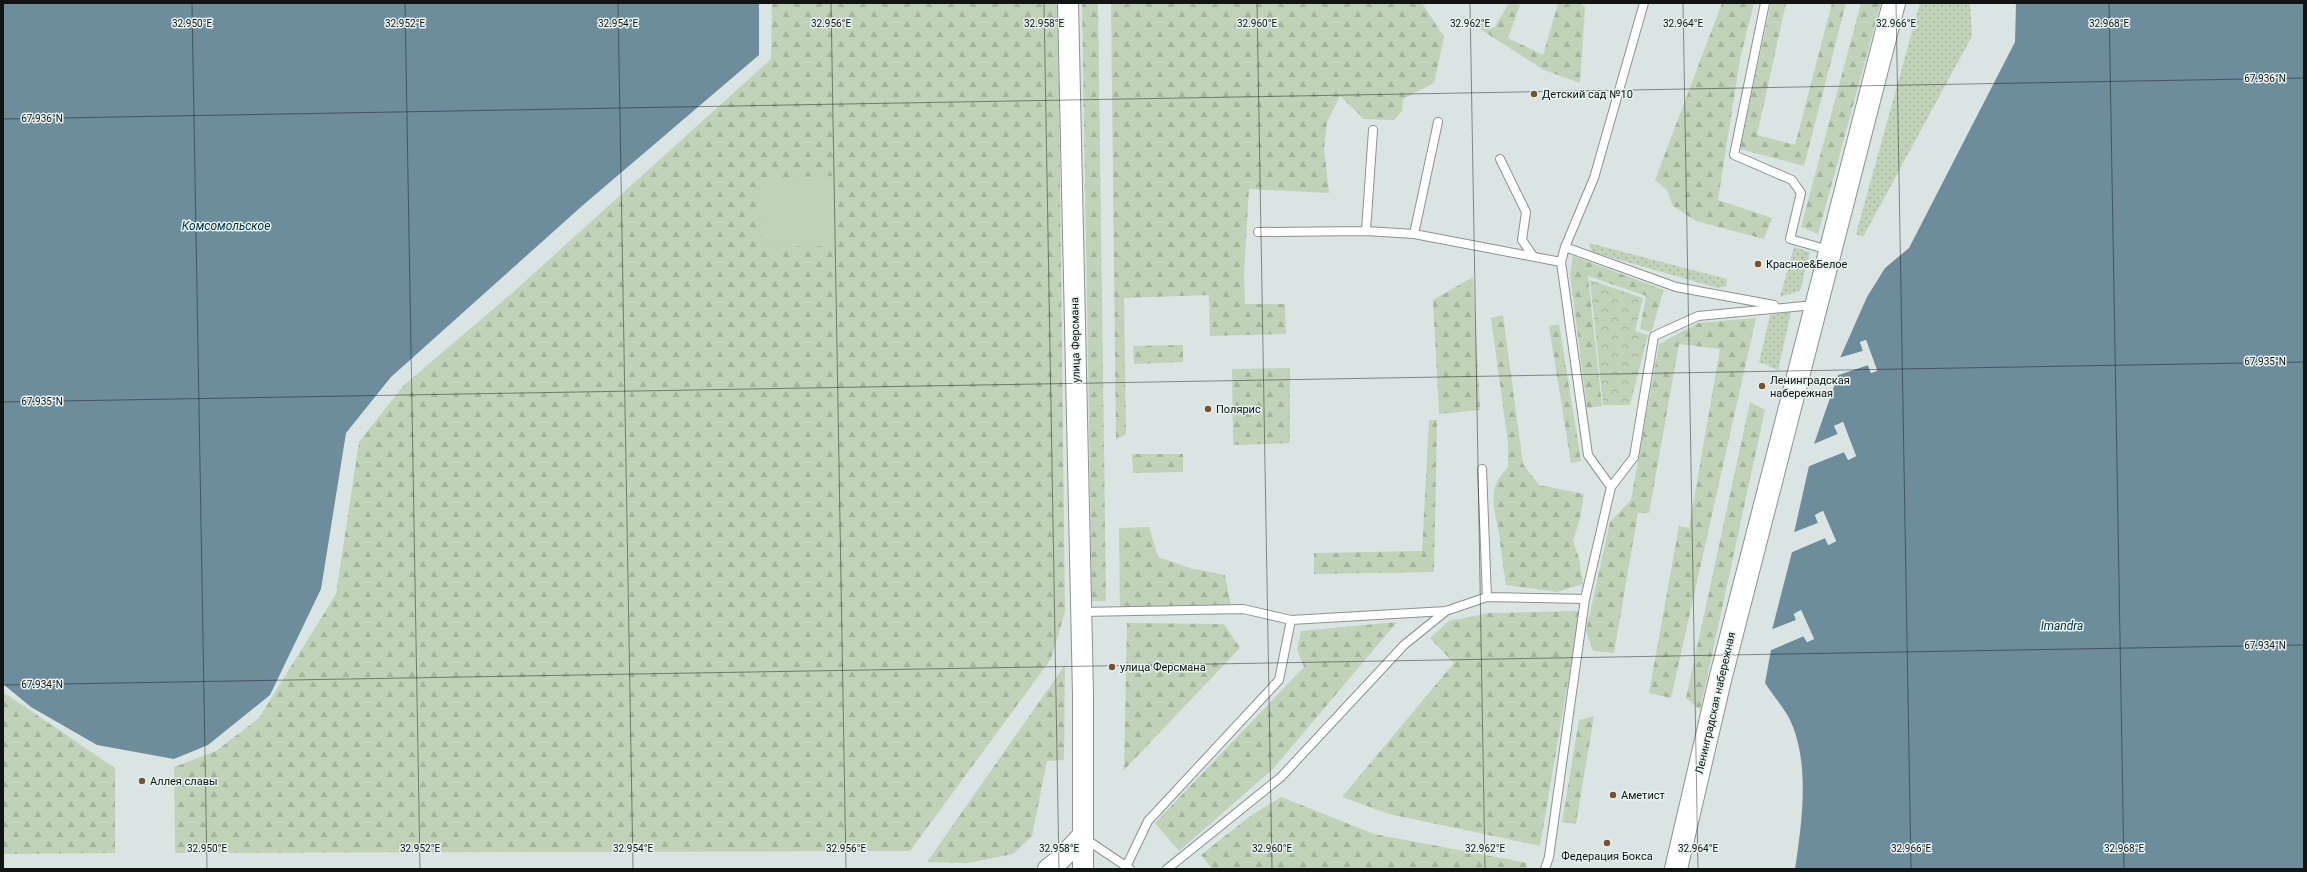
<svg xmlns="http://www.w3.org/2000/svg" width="2307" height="872" font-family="Roboto,sans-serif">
<defs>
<pattern id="grass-dots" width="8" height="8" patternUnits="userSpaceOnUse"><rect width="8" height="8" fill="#c0d2b7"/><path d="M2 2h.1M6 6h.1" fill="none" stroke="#a4b39c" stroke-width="1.8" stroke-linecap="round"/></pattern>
<pattern id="forest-firs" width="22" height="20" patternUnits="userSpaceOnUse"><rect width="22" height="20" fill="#c0d2b7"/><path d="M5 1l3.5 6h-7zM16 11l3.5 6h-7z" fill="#a4b39c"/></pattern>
<pattern id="park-crowns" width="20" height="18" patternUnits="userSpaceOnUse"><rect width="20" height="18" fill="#c0d2b7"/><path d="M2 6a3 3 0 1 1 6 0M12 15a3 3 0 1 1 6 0" fill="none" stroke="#a4b39c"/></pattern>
</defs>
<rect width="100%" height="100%" fill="#dae5e3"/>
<!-- grass -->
<path fill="url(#grass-dots)" d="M 1920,3 L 1970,3 L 1972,36 L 1863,237 L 1856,234 Z
M 1589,243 L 1727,279 L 1726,286 L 1718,288 L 1592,252 Z
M 1794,247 L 1810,252 L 1800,291 L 1780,297 Z
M 1791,312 L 1778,370 L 1759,362 L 1770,315 Z"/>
<!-- forest -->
<path fill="url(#forest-firs)" d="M 772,3 L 1058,3 L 1065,612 L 1051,659 L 910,851 L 175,853 L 174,767 L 216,751 L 259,718 L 336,594 L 359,442 L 404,385 L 511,294 L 771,59 Z
M 1082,3 L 1098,3 L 1106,601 L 1092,601 Z
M 1111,3 L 1422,3 L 1444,37 L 1434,83 L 1403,99 L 1402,111 L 1394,120 L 1364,119 L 1340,96 L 1327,122 L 1324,149 L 1329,193 L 1249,189 L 1244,272 L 1245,304 L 1285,304 L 1286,334 L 1210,336 L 1209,295 L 1124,298 L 1126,434 L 1116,440 Z
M 1509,3 L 1520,5 L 1508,38 L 1543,55 L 1558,4 L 1554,3 L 1579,3 L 1585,7 L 1580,83 L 1544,70 L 1460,16 L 1494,28 Z
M 1722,3 L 1754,3 L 1740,59 L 1718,200 L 1772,218 L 1764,239 L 1696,221 L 1673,206 L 1667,190 L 1655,180 Z
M 1771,3 L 1786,3 L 1757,135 L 1795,145 L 1832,3 L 1846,3 L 1804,166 L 1740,149 Z
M 1861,3 L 1881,3 L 1818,234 L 1801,227 Z
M 1573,256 L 1664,290 L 1651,332 L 1640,329 L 1646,296 L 1588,276 L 1602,406 L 1587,408 L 1570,274 Z
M 1473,277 L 1480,410 L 1439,414 L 1433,300 Z
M 1503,315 L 1523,464 L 1539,485 L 1584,494 L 1580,518 L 1573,541 L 1579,558 L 1583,584 L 1557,592 L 1506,585 C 1503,567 1501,550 1499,533 C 1494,507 1486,489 1508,467 L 1508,443 L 1491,318 Z
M 1756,318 L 1671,698 L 1649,693 L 1679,526 L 1689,528 L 1720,349 L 1679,344 L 1649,513 L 1638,513 L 1614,653 L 1593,651 L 1586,631 L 1610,522 L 1631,500 L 1659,344 L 1698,323 Z
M 1559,324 L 1581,461 L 1571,463 L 1549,326 Z
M 1183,345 L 1183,362 L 1134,364 L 1133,346 Z
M 1290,368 L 1290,443 L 1233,445 L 1232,369 Z
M 1750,402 L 1765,410 L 1700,710 L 1686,698 Z
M 1429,420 L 1437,420 L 1434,572 L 1314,574 L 1314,553 L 1422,551 Z
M 1132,454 L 1183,454 L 1183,472 L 1133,473 Z
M 1149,527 L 1158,557 L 1190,568 L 1225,575 L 1231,606 L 1120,609 L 1119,528 Z
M 1580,611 L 1540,846 L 1389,814 L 1342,797 L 1454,663 L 1430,638 L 1449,621 L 1488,613 Z
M 1397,622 L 1273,769 L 1179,851 L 1155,823 L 1304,667 L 1297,649 L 1301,631 Z
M 1127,623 L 1224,624 L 1240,648 L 1124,770 Z
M 1065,665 L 1064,760 L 1047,761 L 1032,836 L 1013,854 L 968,863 L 927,862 Z
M 3,692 L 115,768 L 115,853 L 3,854 Z
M 1594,716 L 1576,824 L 1562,822 L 1579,720 Z
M 1281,797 L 1374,834 L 1527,863 L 1526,869 L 1212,869 L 1201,855 L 1249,817 Z"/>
<!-- park -->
<path fill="url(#park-crowns)" d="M 1590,280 L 1643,298 L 1635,331 L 1648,335 L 1630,405 L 1603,405 Z"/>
<!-- pitch -->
<path fill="#c0d2b7" d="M 836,176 L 836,246 L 762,247 L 759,178 Z"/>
<!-- water -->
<path fill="#6d8d9c" d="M 3,3 L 759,3 L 759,55 L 582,206 L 391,377 L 346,433 L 321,589 L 270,695 L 208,745 L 174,759 L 97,745 L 31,707 L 3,684 Z
M 2016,3 L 2304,3 L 2304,869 L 1795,869 C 1802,823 1811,759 1788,716 C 1781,704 1772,694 1765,683 L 1771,650 L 1804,636 L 1807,642 L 1814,639 L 1801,610 L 1794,614 L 1796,620 L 1772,630 L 1792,552 L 1825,538 L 1829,545 L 1836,541 L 1823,511 L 1815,515 L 1818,523 L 1794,533 L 1809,466 L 1844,452 L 1848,460 L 1856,456 L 1843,422 L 1834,426 L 1838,434 L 1814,444 L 1838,375 L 1868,365 L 1871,373 L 1877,370 L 1866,340 L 1860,342 L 1863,351 L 1840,358 L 1867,297 L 1885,268 L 1909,248 L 2015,42 Z"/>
<!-- pier -->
<path fill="#dae5e3" d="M 1866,340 L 1877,371 L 1871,373 L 1868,365 L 1838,375 L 1837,373 L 1868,363 L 1872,370 L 1874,369 L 1865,342 L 1862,343 L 1864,352 L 1841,360 L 1838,358 L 1863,351 L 1860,342 Z
M 1843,422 L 1856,456 L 1848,460 L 1844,452 L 1809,466 L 1809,464 L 1844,450 L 1849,457 L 1854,455 L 1842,424 L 1837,427 L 1839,436 L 1814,446 L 1812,445 L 1838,434 L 1834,426 Z
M 1823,511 L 1836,541 L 1828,545 L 1825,538 L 1792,552 L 1791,550 L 1825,536 L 1829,542 L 1834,540 L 1822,514 L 1817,516 L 1819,524 L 1795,534 L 1792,533 L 1818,523 L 1815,515 Z
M 1801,610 L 1814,639 L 1807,642 L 1803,636 L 1771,650 L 1770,648 L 1803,634 L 1808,640 L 1811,638 L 1800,613 L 1796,615 L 1798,621 L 1773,631 L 1770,630 L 1796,620 L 1794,614 Z"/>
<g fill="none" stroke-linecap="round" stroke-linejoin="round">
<!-- service casing -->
<g stroke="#899492" stroke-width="10">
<path id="service" d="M 1644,3 L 1594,178 L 1565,247 L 1676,287 L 1774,305
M 1765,3 L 1734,155 L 1792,180 L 1801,193 L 1790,239 L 1829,250
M 1500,159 L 1526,212 L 1522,240 L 1533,256
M 1366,231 L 1373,130
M 1258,232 L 1366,231 L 1414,234 L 1561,262
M 1414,234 L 1438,122
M 1565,247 L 1561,262 L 1588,455 L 1611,487
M 1482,469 L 1487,597
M 1081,612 L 1243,609 L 1291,620 L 1446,611 L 1487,597 L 1585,599
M 1084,838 L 1130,869
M 1125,869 L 1148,821 L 1279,680 L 1291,620
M 1167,869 L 1281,777 L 1404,645 L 1446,611
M 1545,869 L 1549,857 L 1585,599 L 1611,487 L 1634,457 L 1654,336 L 1698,316 L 1814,305"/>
</g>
<!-- tertiary casing -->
<g stroke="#899492" stroke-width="22">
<path id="tertiary" d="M 1068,3 L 1083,694 L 1083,869
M 1048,869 L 1061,859 L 1082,836"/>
</g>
<!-- secondary casing -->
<g stroke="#899492" stroke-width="24">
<path id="secondary" d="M 1676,869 L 1720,680 L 1894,3"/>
</g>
<!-- service -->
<use href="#service" stroke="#fff" stroke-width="8"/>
<!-- tertiary -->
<use href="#tertiary" stroke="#fff" stroke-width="20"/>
<!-- secondary -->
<use href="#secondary" stroke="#fff" stroke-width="22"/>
</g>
<!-- ticks -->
<path fill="none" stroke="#101413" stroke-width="1" stroke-opacity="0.45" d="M 192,3 L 207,869M 405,3 L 420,869M 618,3 L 633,869M 831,3 L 846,869M 1044,3 L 1059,869M 1257,3 L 1272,869M 1470,3 L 1485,869M 1683,3 L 1698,869M 1896,3 L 1911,869M 2109,3 L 2124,869M 3,119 L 2304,78M 3,402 L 2304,362M 3,685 L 2304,645"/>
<!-- markers -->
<g fill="#77532d" stroke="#e7f3f0" stroke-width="1.5">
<circle cx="1534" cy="94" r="4"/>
<circle cx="1758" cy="264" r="4"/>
<circle cx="1762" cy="386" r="4"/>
<circle cx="1208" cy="409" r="4"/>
<circle cx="1112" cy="667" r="4"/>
<circle cx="142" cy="781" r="4"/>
<circle cx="1613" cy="795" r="4"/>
<circle cx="1607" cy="843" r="4"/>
</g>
<g text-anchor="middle" stroke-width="3" stroke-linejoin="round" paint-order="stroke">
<!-- poi labels -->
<g font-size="11" fill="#101413" stroke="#e7f3f0" text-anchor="start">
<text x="1542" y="98">Детский сад №10</text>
<text x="1766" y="268">Красное&amp;Белое</text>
<text x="1770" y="384">Ленинградская<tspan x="1770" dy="13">набережная</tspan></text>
<text x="1216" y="413">Полярис</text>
<text x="1120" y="671">улица Ферсмана</text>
<text x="150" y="785">Аллея славы</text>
<text x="1621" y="799">Аметист</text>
<text x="1607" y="860" text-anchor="middle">Федерация Бокса</text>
</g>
<!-- street labels -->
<g font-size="11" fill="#101413" stroke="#e7f3f0">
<text transform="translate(1075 340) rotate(-91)" y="4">улица Ферсмана</text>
<text transform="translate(1715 703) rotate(-77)" y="4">Ленинградская набережная</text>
</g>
<!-- water labels -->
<g font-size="12" font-style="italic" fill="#003041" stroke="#e7f3f0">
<text x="226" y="230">Комсомольское</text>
<text x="2062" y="630">Imandra</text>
</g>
</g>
<g font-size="10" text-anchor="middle" fill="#101413" stroke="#e7f3f0" stroke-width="3" stroke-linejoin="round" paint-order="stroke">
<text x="192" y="27">32.950°E</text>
<text x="405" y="27">32.952°E</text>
<text x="618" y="27">32.954°E</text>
<text x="831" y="27">32.956°E</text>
<text x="1044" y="27">32.958°E</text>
<text x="1257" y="27">32.960°E</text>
<text x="1470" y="27">32.962°E</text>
<text x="1683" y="27">32.964°E</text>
<text x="1896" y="27">32.966°E</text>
<text x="2109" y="27">32.968°E</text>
<text x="2265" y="82">67.936°N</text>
<text x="42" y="122">67.936°N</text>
<text x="2265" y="365">67.935°N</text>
<text x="42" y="405">67.935°N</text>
<text x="2265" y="649">67.934°N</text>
<text x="42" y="688">67.934°N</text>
<text x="207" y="852">32.950°E</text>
<text x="420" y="852">32.952°E</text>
<text x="633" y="852">32.954°E</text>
<text x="846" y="852">32.956°E</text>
<text x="1059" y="852">32.958°E</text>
<text x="1272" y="852">32.960°E</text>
<text x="1485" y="852">32.962°E</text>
<text x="1698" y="852">32.964°E</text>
<text x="1911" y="852">32.966°E</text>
<text x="2124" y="852">32.968°E</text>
</g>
<!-- border -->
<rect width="2307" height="872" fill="none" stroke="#101413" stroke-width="8"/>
</svg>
